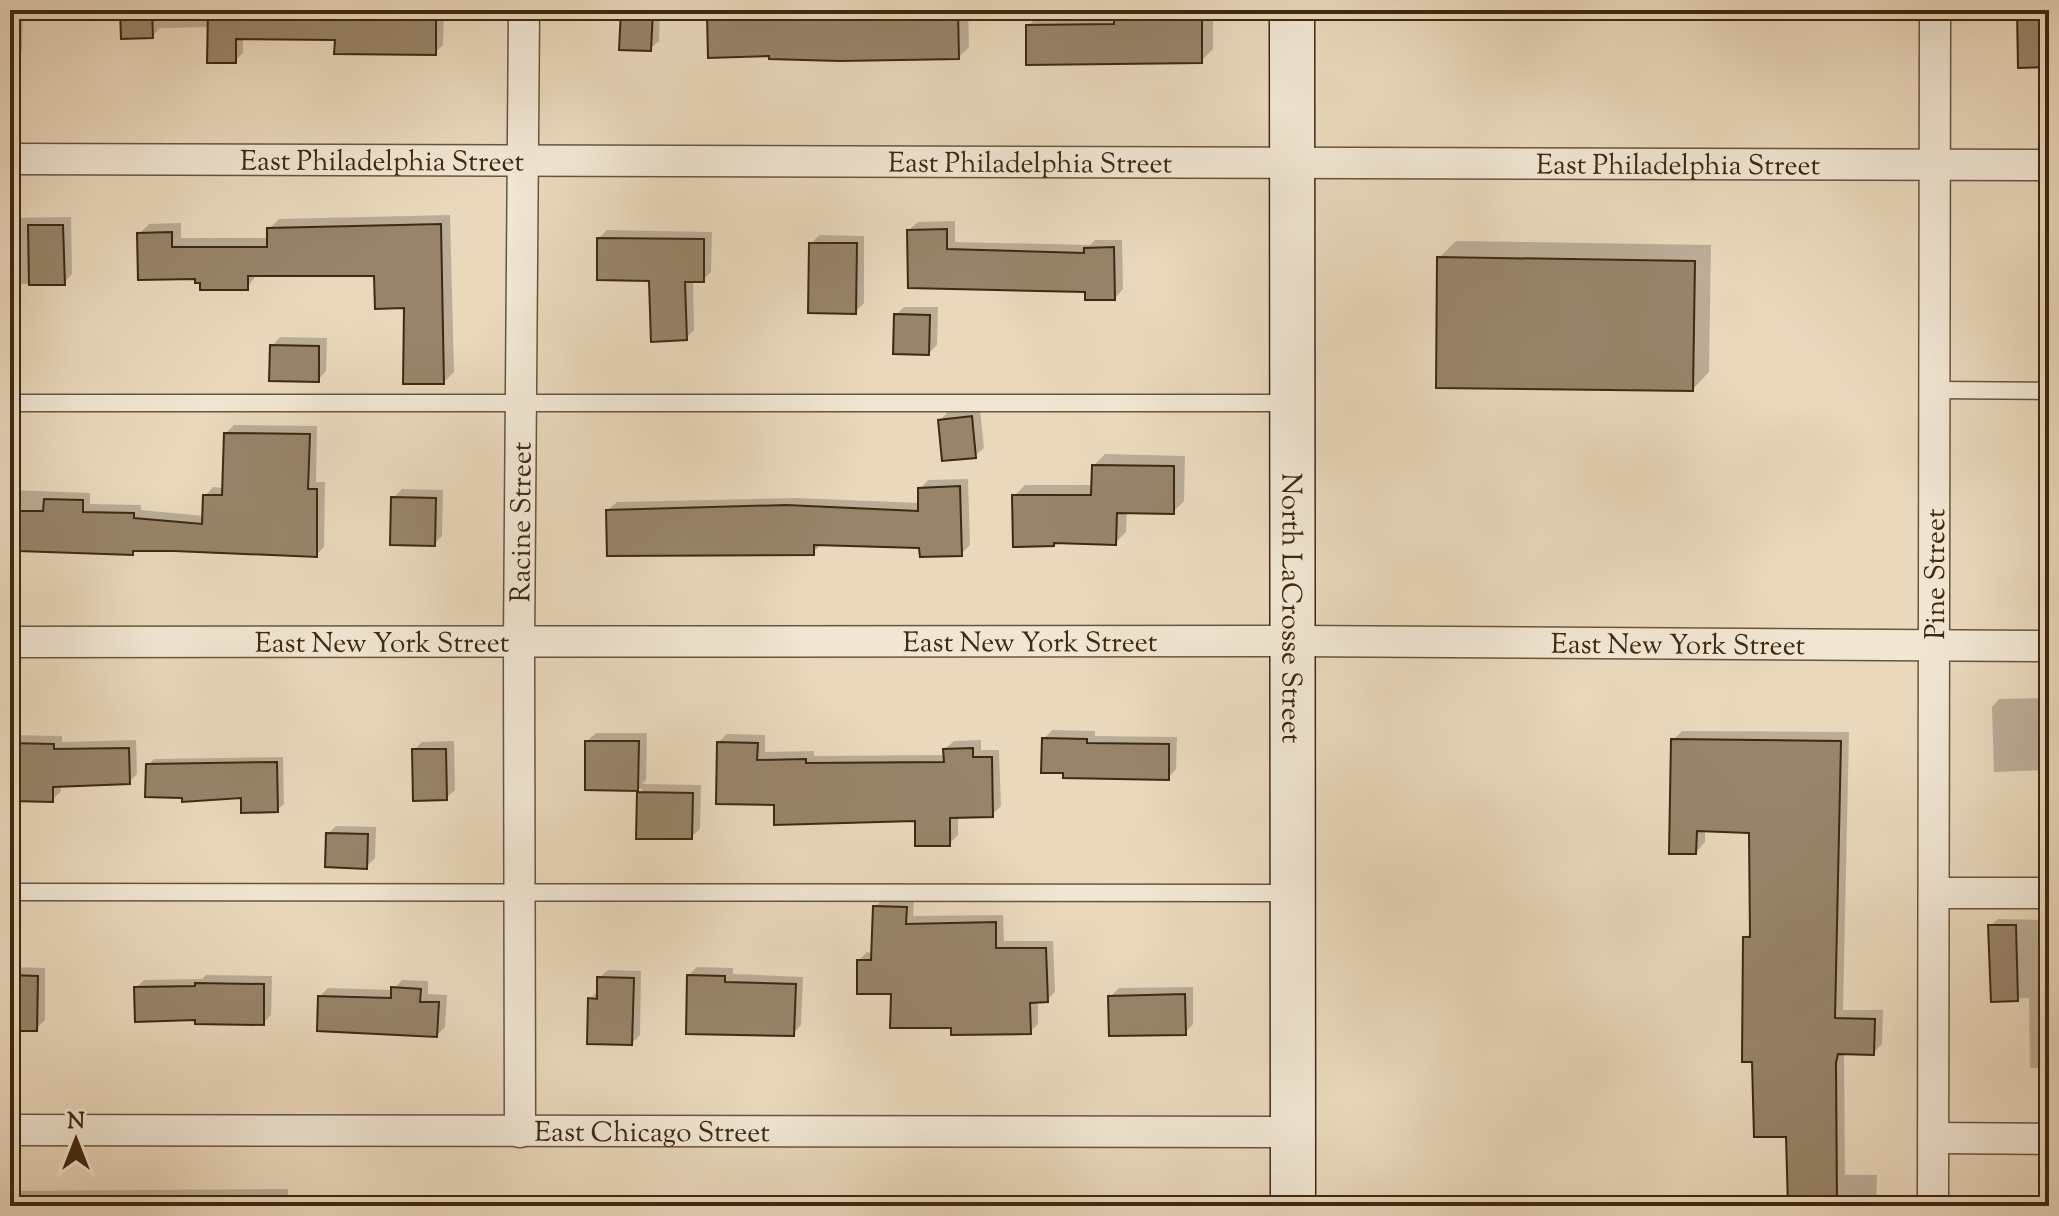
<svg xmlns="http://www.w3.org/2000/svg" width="2059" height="1216" font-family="'Sorts Mill Goudy',serif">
<rect width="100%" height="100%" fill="#e9d8bc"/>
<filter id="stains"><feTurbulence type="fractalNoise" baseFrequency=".0025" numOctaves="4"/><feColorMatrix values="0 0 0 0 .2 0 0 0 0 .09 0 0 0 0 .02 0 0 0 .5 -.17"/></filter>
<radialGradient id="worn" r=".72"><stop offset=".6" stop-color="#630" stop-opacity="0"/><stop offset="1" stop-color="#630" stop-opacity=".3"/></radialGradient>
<!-- shadow -->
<path fill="#0003" d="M 10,10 L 23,10 L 22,50 L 14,59 L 10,59 Z
M 122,10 L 444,10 L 443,45 L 435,53 L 337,38 L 243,37 L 243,53 L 235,61 L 209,27 L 160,28 L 152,36 Z
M 623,10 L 660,10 L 659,41 L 650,49 Z
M 715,10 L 968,10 L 969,47 L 959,57 L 709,16 Z
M 1116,10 L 1213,10 L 1213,49 L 1201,61 L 1028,26 L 1040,14 L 1116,13 Z
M 450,215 L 454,372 L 444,382 L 406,306 L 376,274 L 257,274 L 247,288 L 202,281 L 139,234 L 149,224 L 181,223 L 181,238 L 269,238 L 269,229 L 279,219 Z
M 71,217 L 72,274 L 64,283 L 10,284 L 10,218 Z
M 955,221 L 955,242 L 1090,245 L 1095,240 L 1122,240 L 1123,289 L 1115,298 L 1087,290 L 910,286 L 909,230 L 918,222 Z
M 607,230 L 712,232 L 711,272 L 703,280 L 693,280 L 694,330 L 686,338 L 651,279 L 599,238 Z
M 819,235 L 864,236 L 864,303 L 855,312 L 811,244 Z
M 1456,241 L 1711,245 L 1709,372 L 1693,389 L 1439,258 Z
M 904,307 L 938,307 L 937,345 L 929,353 L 896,315 Z
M 19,326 L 20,355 L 10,363 L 10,327 Z
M 280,337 L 327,338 L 326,371 L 318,380 L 272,346 Z
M 980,409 L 984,448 L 975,456 L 940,420 L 948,412 Z
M 10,411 L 10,490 L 90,493 L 90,504 L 141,505 L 141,510 L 204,516 L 205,496 L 213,487 L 224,488 L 226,433 L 234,425 L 317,426 L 316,482 L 325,482 L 324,547 L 316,555 L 136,549 L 132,553 L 10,543 Z
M 1105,454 L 1185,456 L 1184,501 L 1173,512 L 1127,511 L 1126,532 L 1115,543 L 1054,544 L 1014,496 L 1025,485 L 1093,485 L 1093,466 Z
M 968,479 L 970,545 L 961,554 L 921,546 L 821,544 L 813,553 L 608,510 L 617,502 L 796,498 L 920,503 L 920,489 L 928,480 Z
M 402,489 L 443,490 L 442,536 L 434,544 L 393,498 Z
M 2049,698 L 2049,770 L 1994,772 L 1992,707 L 1999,699 Z
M 1052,730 L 1095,731 L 1095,736 L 1177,737 L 1176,769 L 1168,778 L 1044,739 Z
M 1682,731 L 1849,732 L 1843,1010 L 1883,1010 L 1882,1044 L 1873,1053 L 1844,1053 L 1845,1175 L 1877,1175 L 1876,1206 L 1790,1206 L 1788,1135 L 1754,1060 L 1745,938 L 1752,932 L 1751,831 L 1705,830 L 1705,842 L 1696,852 L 1673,740 Z
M 596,733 L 647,733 L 646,780 L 642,784 L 701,785 L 700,829 L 691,837 L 639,793 L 643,789 L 587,788 L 587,741 Z
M 727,734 L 765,735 L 765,752 L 814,751 L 814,756 L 945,755 L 945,749 L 954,741 L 981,740 L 981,750 L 999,750 L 1001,806 L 992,815 L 958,815 L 958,835 L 949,844 L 917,819 L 776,803 L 719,742 Z
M 10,735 L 62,736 L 62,742 L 136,740 L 137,774 L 129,782 L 61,785 L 61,791 L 52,800 L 10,799 Z
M 454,741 L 455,790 L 446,798 L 414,750 L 422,742 Z
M 283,757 L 284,804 L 277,810 L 148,765 L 154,759 Z
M 336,826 L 376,827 L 375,858 L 366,867 L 328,834 Z
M 883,899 L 914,899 L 913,916 L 1003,915 L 1004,941 L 1053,941 L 1055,992 L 1047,1000 L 1038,1001 L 1038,1024 L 1030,1032 L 953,1026 L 893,992 L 859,960 L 867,952 L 873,953 L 875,907 Z
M 1998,919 L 2049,920 L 2049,1068 L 2030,1068 L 2029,998 L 1993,1000 L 1990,926 Z
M 10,967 L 45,968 L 45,1020 L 36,1029 L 10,1029 Z
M 697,967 L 733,968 L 733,974 L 803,977 L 801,1025 L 793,1034 L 689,975 Z
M 608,970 L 641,971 L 640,1035 L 632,1043 L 590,999 L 599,990 L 599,978 Z
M 206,975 L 272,976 L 271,1015 L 263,1023 L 197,1018 L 136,988 L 144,980 L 202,979 Z
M 402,980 L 428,981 L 428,994 L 447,995 L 445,1027 L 437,1035 L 320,996 L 328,988 L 393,990 Z
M 1193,987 L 1193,1024 L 1185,1033 L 1110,997 L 1119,988 Z
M 288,1189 L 288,1206 L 10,1206 L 10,1191 Z"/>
<!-- building -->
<path fill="#97846a" stroke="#3e2911" stroke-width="2" d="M 120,10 L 152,10 L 153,38 L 121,39 Z
M 208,10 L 436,10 L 436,55 L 334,54 L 335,40 L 236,39 L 236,63 L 207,63 Z
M 621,10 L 653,10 L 651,51 L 619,50 Z
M 769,10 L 958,10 L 959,59 L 840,61 L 769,59 L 769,56 L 708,58 L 707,15 Z
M 1114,10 L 1202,10 L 1202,63 L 1026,65 L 1026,25 L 1114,24 Z
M 2017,10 L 2049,10 L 2049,67 L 2018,68 Z
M 441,224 L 444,384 L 403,384 L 404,308 L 375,309 L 374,276 L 248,276 L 248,290 L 200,290 L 200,283 L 195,283 L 195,279 L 138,280 L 137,233 L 172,232 L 172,247 L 267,247 L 267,228 Z
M 28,225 L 63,225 L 65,285 L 29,285 Z
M 947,229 L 947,249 L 1084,253 L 1084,248 L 1114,247 L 1115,300 L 1085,300 L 1085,292 L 908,288 L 907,230 Z
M 597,238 L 704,239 L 704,282 L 685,282 L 687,340 L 651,342 L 649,281 L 597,280 Z
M 809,243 L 857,243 L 856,314 L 808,313 Z
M 1437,257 L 1695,261 L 1693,391 L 1436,388 Z
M 894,314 L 930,315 L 929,355 L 893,354 Z
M 270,345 L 319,346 L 319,382 L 269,381 Z
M 972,416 L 976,458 L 942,461 L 938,420 Z
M 224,433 L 310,434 L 308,489 L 317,489 L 317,557 L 174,551 L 133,551 L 133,555 L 18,551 L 19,511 L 43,511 L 44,499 L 83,500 L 83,512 L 134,513 L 134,518 L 202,524 L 203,495 L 222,495 Z
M 1092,465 L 1174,466 L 1174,514 L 1117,513 L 1116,545 L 1054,543 L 1054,546 L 1013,547 L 1012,495 L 1091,495 Z
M 960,486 L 962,556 L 920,557 L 919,548 L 814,545 L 814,555 L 607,556 L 606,510 L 786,505 L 918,511 L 918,488 Z
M 391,497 L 436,498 L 435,546 L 390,545 Z
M 1042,738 L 1087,739 L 1087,743 L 1169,744 L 1169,780 L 1063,778 L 1063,773 L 1041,773 Z
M 1671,739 L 1841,741 L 1835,1018 L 1875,1019 L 1874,1055 L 1838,1054 L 1836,1063 L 1837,1206 L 1788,1206 L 1786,1137 L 1754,1137 L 1752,1062 L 1742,1062 L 1743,937 L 1750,937 L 1749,833 L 1697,831 L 1696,854 L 1669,854 Z
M 585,741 L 639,741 L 638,791 L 585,790 Z
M 717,742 L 758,743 L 757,760 L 806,759 L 806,763 L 944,762 L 943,749 L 973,748 L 973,757 L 992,757 L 993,817 L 950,818 L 950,846 L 915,846 L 915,821 L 774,825 L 774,805 L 716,804 Z
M 10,743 L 54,744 L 54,749 L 129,748 L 130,784 L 53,787 L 53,802 L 10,801 Z
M 412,749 L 446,749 L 447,800 L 413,801 Z
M 277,762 L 278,812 L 241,813 L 241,798 L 182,802 L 182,798 L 145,797 L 146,764 Z
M 637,792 L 693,793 L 692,839 L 636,839 Z
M 326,833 L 368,834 L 367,869 L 325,867 Z
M 873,906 L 907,907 L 906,924 L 996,922 L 996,948 L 1046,948 L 1048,1002 L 1030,1003 L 1031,1034 L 951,1035 L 951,1028 L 890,1028 L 891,994 L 857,994 L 857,960 L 871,960 Z
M 1988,925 L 2016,925 L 2018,1001 L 1991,1002 Z
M 10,975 L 38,976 L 37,1031 L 10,1031 Z
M 687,975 L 725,976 L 725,982 L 796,984 L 794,1036 L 686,1034 Z
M 597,977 L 634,978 L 632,1045 L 587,1044 L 588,998 L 597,999 Z
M 195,983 L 264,984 L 264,1025 L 195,1024 L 195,1020 L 135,1022 L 134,987 L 195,986 Z
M 391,987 L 421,989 L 420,1002 L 439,1002 L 437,1037 L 317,1031 L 318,996 L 391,998 Z
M 1185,994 L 1186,1035 L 1109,1036 L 1108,996 Z"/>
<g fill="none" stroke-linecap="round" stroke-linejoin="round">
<!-- service casing -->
<g stroke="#69553c" stroke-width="19">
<path id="service" d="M 1935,390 L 2049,391
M 10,403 L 1292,403
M 2048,443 L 2049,353
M 10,892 L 1292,893"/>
</g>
<!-- minor casing -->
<g stroke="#69553c" stroke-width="33">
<g id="minor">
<path id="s1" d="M 10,159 L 2049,165"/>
<path id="s2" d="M 10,642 L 1293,641 L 2049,646"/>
<path d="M 1934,893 L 2049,893"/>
<path id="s3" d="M 10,1130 L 1293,1132"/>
<path id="s4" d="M 520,1132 L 519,642 L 524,10"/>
<path d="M 1934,1138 L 2049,1139"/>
<path id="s5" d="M 1933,1206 L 1935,10"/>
</g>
</g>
<!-- secondary casing -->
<g stroke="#3e2911" stroke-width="47">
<g id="secondary">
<path id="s6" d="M 1292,10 L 1293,1206"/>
</g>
</g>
<!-- service -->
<use href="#service" stroke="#f1e6d3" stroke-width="16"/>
<!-- minor -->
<use href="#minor" stroke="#f1e6d3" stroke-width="30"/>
<!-- secondary -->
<use href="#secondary" stroke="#f1e6d3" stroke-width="44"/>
</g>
<g text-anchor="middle" stroke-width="8" stroke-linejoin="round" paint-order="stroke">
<!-- street labels -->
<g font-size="28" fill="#3e2911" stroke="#f1e6d3">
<text dy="10" stroke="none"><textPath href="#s1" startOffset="372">East Philadelphia Street</textPath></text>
<text dy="10" stroke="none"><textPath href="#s1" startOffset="1020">East Philadelphia Street</textPath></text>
<text dy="10" stroke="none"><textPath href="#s1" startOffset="1668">East Philadelphia Street</textPath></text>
<text dy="10" stroke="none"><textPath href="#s4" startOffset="610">Racine Street</textPath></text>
<text dy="10" stroke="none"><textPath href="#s5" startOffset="632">Pine Street</textPath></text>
<text dy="10" stroke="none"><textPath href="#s6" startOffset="598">North LaCrosse Street</textPath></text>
<text dy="10" stroke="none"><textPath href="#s2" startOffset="1020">East New York Street</textPath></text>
<text dy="10" stroke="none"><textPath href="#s2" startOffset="372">East New York Street</textPath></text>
<text dy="10" stroke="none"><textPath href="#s2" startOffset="1668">East New York Street</textPath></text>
<text dy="10" stroke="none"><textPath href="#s3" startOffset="642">East Chicago Street</textPath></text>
</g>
</g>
<!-- margin -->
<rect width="2059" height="1216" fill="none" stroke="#e9d8bc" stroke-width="40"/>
<rect x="12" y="12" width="2035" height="1192" fill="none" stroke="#3e2911" stroke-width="4"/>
<rect x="20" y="20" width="2019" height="1176" fill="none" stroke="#3e2911" stroke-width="2"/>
<!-- north arrow -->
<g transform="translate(76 1140)" stroke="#f1e6d3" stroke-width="6" paint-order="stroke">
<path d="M0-6L14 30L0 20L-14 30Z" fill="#3e2911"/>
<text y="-12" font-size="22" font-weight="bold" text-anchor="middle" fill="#3e2911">N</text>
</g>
<rect width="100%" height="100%" filter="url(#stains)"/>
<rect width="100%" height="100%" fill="url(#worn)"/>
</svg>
